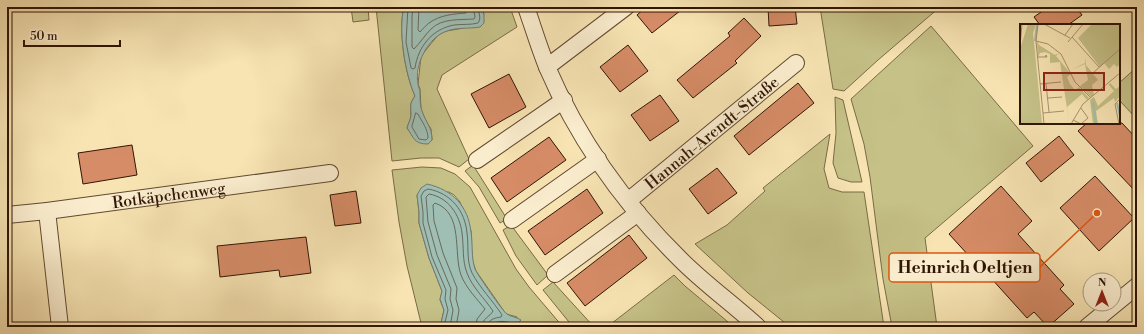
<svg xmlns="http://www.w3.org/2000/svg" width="1144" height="334" font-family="'Libre Bodoni',serif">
<rect width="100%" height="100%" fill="#f8e4b3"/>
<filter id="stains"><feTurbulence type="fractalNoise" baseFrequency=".005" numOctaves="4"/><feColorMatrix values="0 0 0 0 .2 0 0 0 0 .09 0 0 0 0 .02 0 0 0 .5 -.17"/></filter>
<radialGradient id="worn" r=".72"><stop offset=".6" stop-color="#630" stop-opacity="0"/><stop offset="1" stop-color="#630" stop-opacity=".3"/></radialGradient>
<!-- green -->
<path fill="#c5c187" stroke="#7a6b46" d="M 351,7 L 368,7 L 369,20 L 353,22 Z
M 376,7 L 404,7 C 398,30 405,74 415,96 C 409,105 411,105 411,115 C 411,119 408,124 407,128 L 410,132 L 428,144 L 432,140 L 431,129 L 427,123 L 421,110 L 420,89 L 418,84 L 421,56 L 438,35 L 446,31 L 464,28 L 484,15 L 482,7 L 510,7 L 517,27 L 442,75 L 437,89 L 469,159 L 459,167 L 439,158 L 421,158 L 392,161 Z
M 820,7 L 940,7 L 878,60 L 844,91 L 833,89 Z
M 931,26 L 1033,146 L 925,238 L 937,327 L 892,327 L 883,279 L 870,177 L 864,144 L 851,99 Z
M 1137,67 L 1137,119 L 1119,100 L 1119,83 Z
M 835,97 L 843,100 L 862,182 L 851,182 L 838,178 L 833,163 L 836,133 Z
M 830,134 L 824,169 L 829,188 L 842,192 L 864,192 L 884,327 L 790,327 L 748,293 L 695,244 L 727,225 L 765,191 L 763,188 Z
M 473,165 L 507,219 L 500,223 L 479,187 L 465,171 Z
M 422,167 L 441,168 L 455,174 L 470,187 L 516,269 L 529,287 L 563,327 L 490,327 C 498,318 506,322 517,324 L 517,317 L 506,314 L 476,271 L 472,260 L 471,231 L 460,202 L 454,195 L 449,192 L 417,195 L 419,212 L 419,223 L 429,258 L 442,291 L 440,300 L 444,310 L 441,323 L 443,327 L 422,327 L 407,266 L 399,222 L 392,170 Z
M 511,225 L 548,275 L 537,285 L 516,256 L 503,230 Z
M 674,275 L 685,286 L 734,327 L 607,327 Z
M 553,282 L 594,327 L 573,327 L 543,290 Z"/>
<!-- water -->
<path fill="#9fbeb4" stroke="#737a6e" d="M 404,7 L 482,7 L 484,15 L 484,23 L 480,27 C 469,29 458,27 447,31 C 428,37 414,65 418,84 C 418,87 420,89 420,93 C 420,99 420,106 422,111 C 426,123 432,127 432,140 L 428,144 C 414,144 414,138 407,128 C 408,124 411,119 411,115 C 411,105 409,105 415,96 C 405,74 398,30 404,7 Z
M 427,184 C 453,190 468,206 471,232 C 473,245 471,257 475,269 C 477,274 503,312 507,314 C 511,317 517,317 521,320 L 517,324 C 506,322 498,318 490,327 L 441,326 L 441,323 L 444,310 L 440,299 L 442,291 L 429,258 L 419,223 L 419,212 L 417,195 L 421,188 Z"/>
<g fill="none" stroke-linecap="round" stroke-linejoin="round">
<!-- shore -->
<path stroke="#686a5c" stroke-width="1" d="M 408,7 L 406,42 L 411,68 L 413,69 L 415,68 C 418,47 432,29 454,25 C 462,24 471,25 478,23 C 482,18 478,12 478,7
M 413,7 L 412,16 L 412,47 L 414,49 C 420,43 425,35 431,29 C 442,18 460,20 474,19 L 475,17 L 473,7
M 419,7 L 418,30 L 420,32 C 423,29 425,26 429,23 C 440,15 453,14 466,13 L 467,7
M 416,113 L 418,114 C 422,122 428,129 428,138 L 426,140 L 419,139 L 412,127 Z
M 445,327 L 445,322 L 448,310 L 445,299 L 446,290 L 432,257 L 423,223 L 423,212 L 421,196 L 424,191 L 428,189 C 451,193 465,211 467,233 C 469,246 466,260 472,273 C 480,288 493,301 502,315 L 501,317 C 495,318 488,319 487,327
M 450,327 L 453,310 L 450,299 L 451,289 L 437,255 L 428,222 L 426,197 L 429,194 C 448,197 460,215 462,233 C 464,247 462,260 467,273 C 472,287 485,299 493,311 C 490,317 482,318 482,327
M 456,327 L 459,310 L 456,299 L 457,288 L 443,253 L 434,221 L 433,205 L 435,203 C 464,213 453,253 461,275 C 466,288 477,299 485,309 L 477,319 L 476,327"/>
</g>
<!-- building -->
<path fill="#d68c67" stroke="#301505" d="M 646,7 L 685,7 L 652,33 L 637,15 Z
M 768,7 L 795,7 L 797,24 L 769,26 Z
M 1048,7 L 1076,7 L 1082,15 L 1068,25 L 1040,25 L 1034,17 Z
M 744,18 L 761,36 L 735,61 L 737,63 L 693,98 L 677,80 L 730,36 L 728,33 Z
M 628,45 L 648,71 L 620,92 L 600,67 Z
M 509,74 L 526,107 L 489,128 L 471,94 Z
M 798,83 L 814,103 L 749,155 L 734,136 Z
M 660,95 L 679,121 L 650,141 L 631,115 Z
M 1087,123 L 1122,123 L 1137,139 L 1137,193 L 1078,131 Z
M 1059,136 L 1074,155 L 1041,182 L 1026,163 Z
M 549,137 L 566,160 L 507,202 L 491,178 Z
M 132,145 L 137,175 L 83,184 L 78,153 Z
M 717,168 L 737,193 L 708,214 L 689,189 Z
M 1095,176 L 1134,218 L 1099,251 L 1060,208 Z
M 1001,186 L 1032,221 L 1018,234 L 1064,285 L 1060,289 L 1074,304 L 1048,327 L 1034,312 L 1027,318 L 981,267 L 980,268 L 949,234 Z
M 587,189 L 603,213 L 545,255 L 528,231 Z
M 356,191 L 361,223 L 335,226 L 330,195 Z
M 629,235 L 647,258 L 585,306 L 567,283 Z
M 306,237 L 311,273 L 280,277 L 279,270 L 220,277 L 217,246 Z"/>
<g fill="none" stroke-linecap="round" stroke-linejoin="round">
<!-- minor casing -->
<g stroke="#624930" stroke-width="18">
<g id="minor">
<path d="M 526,7 C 533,27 539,47 547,67 C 578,139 625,205 681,260 C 705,284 733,304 758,327"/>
<path d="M 547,67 L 626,7"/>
<path d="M 477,160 L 564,100"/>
<path id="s1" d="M 628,201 L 796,63"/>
<path d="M 47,211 L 60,327"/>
<path id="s2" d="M 7,215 L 47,211 L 330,173"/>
<path d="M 512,220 L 598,159"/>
<path d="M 555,274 L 638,213"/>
<path d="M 1087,327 L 1137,286"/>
</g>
</g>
<!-- minor -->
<use href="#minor" stroke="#faedce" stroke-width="16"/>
</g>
<g text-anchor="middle" stroke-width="3.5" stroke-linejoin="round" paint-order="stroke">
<!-- street labels -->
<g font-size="16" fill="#301505" stroke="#faedce">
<text dy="6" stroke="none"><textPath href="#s1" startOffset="108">Hannah-Arendt-Straße</textPath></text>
<text dy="6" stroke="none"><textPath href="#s2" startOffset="163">Rotkäpchenweg</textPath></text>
</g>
</g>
<!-- overview -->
<g transform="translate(1020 24)">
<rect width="100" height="100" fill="#f8e4b3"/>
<path d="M 8,0 L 16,0 L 13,9 L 22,100 L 0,100 L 0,25 ZM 72,0 L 100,0 L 100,40 L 97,43 L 94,40 L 89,45 L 84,39 L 80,43 L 58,14 ZM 17,17 L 19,21 L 35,31 L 39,29 L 36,32 L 51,50 L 47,53 L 50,60 L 55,66 L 59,63 L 69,74 L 67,76 L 62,70 L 47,83 L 49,98 L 40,38 L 30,39 L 30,30 L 25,28 L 20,29 L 18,33 ZM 65,33 L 66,41 L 78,56 L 72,61 L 74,71 L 71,73 L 60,62 L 68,56 L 65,40 L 51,46 L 65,39 ZM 90,59 L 96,65 L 100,62 L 100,72 L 95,78 L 94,74 L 76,87 L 78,100 L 73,100 L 70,76 L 74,73 L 78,82 L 94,67 L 89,61 Z" fill="#c5c187"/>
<path fill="none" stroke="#9fbeb4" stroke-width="2" d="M 15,17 L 17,0M 73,78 L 76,100M 97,79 L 100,92"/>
<path fill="none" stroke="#a8916d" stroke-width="1" d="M 18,0 L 16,17 L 24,100M 24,0 L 50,14M 45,11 L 53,0M 52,13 L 79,43M 16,17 L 28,20 L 41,30 L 55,58 L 71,74M 48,18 L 63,0M 0,23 L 2,0M 17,33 L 27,33 L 26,31 L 25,33M 74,48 L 100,25M 20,60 L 41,58M 26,60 L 29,88M 28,74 L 42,73M 23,89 L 44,87M 53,96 L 61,100 L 68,94 L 61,84M 51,100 L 63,80 L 100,49M 99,100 L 95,80 L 100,75"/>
<path fill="#8f2418" fill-opacity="0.15" stroke="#8f2418" stroke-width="2" d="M 24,49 L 84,49 L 84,66 L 24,66 Z"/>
<rect width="100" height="100" fill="none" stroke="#301505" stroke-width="2"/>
</g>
<!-- callouts -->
<path fill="none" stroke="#df560c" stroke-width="1.5" d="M1097 213L1040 267"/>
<circle fill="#df560c" stroke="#faedce" stroke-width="1.5" cx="1097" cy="213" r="4"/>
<rect fill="#faedce" stroke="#df560c" stroke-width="1.5" x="889" y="253" width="151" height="29" rx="4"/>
<g font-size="17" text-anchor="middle" font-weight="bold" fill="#301505">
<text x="965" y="273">Heinrich Oeltjen</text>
</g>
<!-- margin -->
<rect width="1144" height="334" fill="none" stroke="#f8e4b3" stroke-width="24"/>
<rect x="8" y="8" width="1128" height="318" fill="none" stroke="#301505" stroke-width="2"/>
<rect x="12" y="12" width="1120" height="310" fill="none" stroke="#301505"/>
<!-- north arrow -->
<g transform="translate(1102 292)"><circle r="19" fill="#faedce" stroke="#a9977e"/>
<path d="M0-3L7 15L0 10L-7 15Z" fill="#8f2418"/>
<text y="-6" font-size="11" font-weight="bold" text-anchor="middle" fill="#301505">N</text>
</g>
<!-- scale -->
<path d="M24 40v6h96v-6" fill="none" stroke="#301505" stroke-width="2"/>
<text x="30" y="40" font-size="12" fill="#301505" stroke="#faedce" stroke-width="3" paint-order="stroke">50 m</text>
<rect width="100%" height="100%" filter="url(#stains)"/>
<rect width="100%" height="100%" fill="url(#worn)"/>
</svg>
